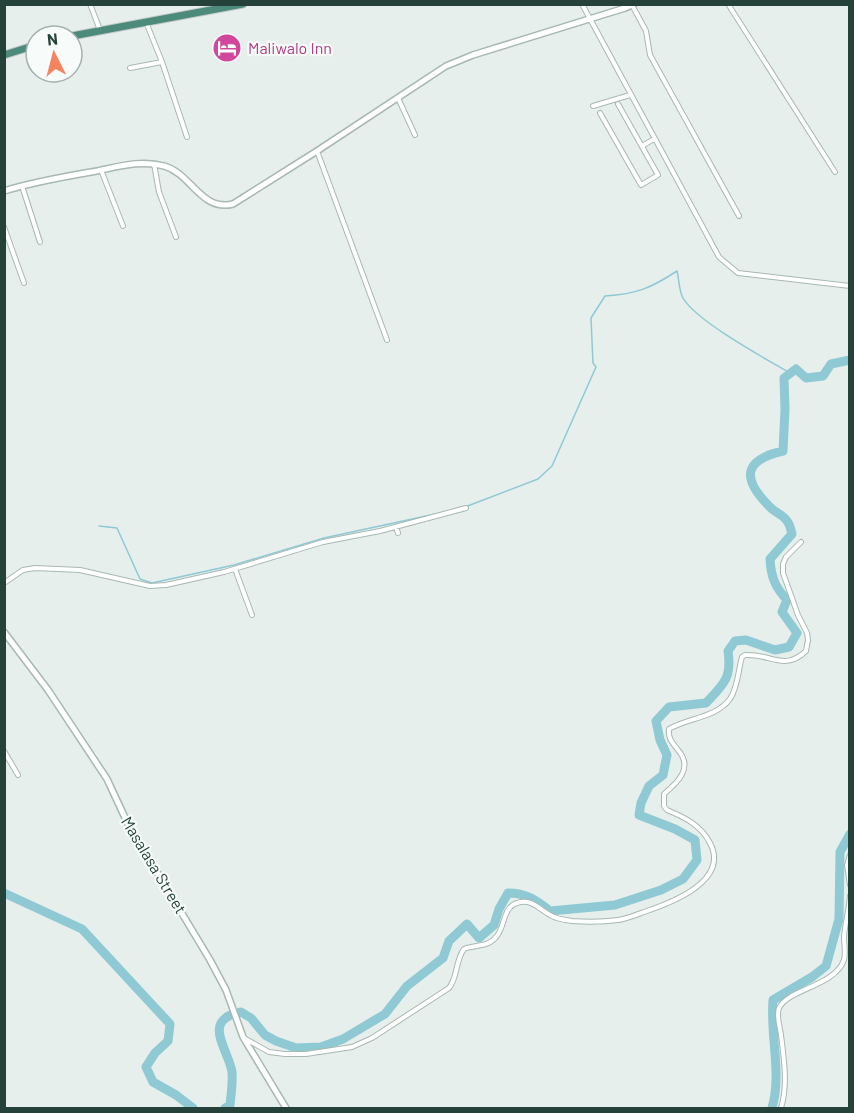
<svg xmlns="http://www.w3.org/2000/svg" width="854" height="1113" font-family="Barlow,sans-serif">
<rect width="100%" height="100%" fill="#e6efeb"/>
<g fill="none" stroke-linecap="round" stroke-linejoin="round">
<!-- stream -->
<path stroke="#8ec9d4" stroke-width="1.5" d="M 465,507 L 538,479 L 552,466 L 596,367 L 593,363 L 591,318 L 605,296 C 637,294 651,288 677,271 C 679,279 679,291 683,298 C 696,321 766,359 790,373
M 99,526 L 117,528 L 140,579 L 152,583 L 234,565 L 324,538 L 440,513"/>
<!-- river -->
<path stroke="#8ec9d4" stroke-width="9" d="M 4,893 L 82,929 L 170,1024 L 168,1041 L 155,1053 L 146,1067 L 153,1082 L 176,1095 L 193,1108
M 225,1108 L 230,1105 C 231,1094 233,1083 232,1072 C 229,1050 200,1020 241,1012 L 251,1018 L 265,1035 L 276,1041 L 296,1048 L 321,1047 L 343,1039 L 385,1014 L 407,986 L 443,958 L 449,941 L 467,924 L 479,938 L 494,925 L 499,909 L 508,893 C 526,893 536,900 550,911 L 615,905 L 661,890 L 683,879 L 697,860 L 695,840 L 675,829 L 639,815 L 641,803 L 649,786 L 663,775 L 667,755 L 660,740 L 656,721 L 669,707 L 706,703 C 724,684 732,678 728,651 L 735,641 L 746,640 L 775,650 L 789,647 L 797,633 L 782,612 L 787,600 C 775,587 771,577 770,559 L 792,534 C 791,531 790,524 787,521 C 784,516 777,513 772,509 C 744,482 739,461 783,451 L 785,409 L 784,378 L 796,369 L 806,378 L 823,376 L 831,364 L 850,360
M 772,1108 C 782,1074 770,1036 773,1000 L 812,977 L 826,966 L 839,919 L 840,852 L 850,834"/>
<!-- minor casing -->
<g stroke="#a8b8b2" stroke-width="6">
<path id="minor" d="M 90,4 L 100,30
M 582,4 L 719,257 L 738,273 L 850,286
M 728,4 L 835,172
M 632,5 L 646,31 L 650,55 L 739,216
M 146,22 L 162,62 L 187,137
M 130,68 L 162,62
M 398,98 L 415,135
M 593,106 L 630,95
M 600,113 L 641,185 L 658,175 L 618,104
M 642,146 L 654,139
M 317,151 L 387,340
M 154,164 L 159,192 L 176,237
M 101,170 L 123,226
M 22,186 L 40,242
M 4,227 L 24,283
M 396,527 L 398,533
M 235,569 L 252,615
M 4,583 L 23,570 L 35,568 L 80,570 L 150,586 L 166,585 L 224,572 L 323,542 L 380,531 L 466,508
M 4,751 L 18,775
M 850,855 L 847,865 L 850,885
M 244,1038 L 269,1052 L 285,1054 L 306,1054 L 352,1047 L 372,1038 L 449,988 C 458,977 455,961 464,949 C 476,944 488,948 497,936 C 505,926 503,907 517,903 C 531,898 539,909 550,915 C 556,919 564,920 572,921 C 587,922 603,922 618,920 C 626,919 636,915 644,912 C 671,903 730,881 710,843 C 701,825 684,817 667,810 L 664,806 L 664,794 C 677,783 694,768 678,750 C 672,742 668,739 669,729 C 687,718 716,718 730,699 C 738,687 738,671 742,657 L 745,655 C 770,653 784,672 806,651 L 808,640 L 807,633 L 798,615 L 783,573 L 783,564 L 786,557 L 801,542
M 781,1108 C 788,1086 784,1059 781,1035 C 780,1027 776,1016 779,1008 C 788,989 835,986 844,960 C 846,953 844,944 844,937 C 845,923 849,910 850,896"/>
</g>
<!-- tertiary casing -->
<g stroke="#a8b8b2" stroke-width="8">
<path id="tertiary" d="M 625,8 L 634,4
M 4,191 C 33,182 62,177 91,172 C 114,168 139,159 164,166 C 191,173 201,212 233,204 L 317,151 L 446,66 L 473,55 L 625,8 L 623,4
M 4,632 L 48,690 L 107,779 L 127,822 L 210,960 L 226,990 L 243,1037 L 286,1108"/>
</g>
<!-- trunk casing -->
<g stroke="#c2cac8" stroke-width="9">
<path id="trunk" d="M 72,36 L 243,4
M 4,55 L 36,45"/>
</g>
<!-- minor -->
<use href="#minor" stroke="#fff" stroke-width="4"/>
<!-- tertiary -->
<use href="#tertiary" stroke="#fff" stroke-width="5"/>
<!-- trunk -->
<use href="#trunk" stroke="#4c8a7c" stroke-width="7"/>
</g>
<!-- icons -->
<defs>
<g id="hotel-disc" transform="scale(1.5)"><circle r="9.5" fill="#d1479c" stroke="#f7fbf9"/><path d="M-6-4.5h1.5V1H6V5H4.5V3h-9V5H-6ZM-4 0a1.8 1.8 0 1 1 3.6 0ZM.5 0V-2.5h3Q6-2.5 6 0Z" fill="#fff"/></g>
</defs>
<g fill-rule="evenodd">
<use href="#hotel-disc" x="227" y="48"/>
</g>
<g text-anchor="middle" stroke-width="4.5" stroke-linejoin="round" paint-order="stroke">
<!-- hotel labels -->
<g font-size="16" fill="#b23c85" stroke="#f7fbf9" text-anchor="start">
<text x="248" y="54">Maliwalo Inn</text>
</g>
<!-- street labels -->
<g font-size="16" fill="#24423a" stroke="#f7fbf9">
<text transform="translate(154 865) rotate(59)" y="6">Masalasa Street</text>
</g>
</g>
<!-- border -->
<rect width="854" height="1113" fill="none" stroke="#24423a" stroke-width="12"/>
<!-- north arrow -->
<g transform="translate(54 54) rotate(354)"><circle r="28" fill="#f7fbf9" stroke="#a3b1ad" stroke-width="1.5"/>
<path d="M0-4.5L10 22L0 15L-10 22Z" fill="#f4845f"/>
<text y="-9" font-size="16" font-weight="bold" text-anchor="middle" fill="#24423a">N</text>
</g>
</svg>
